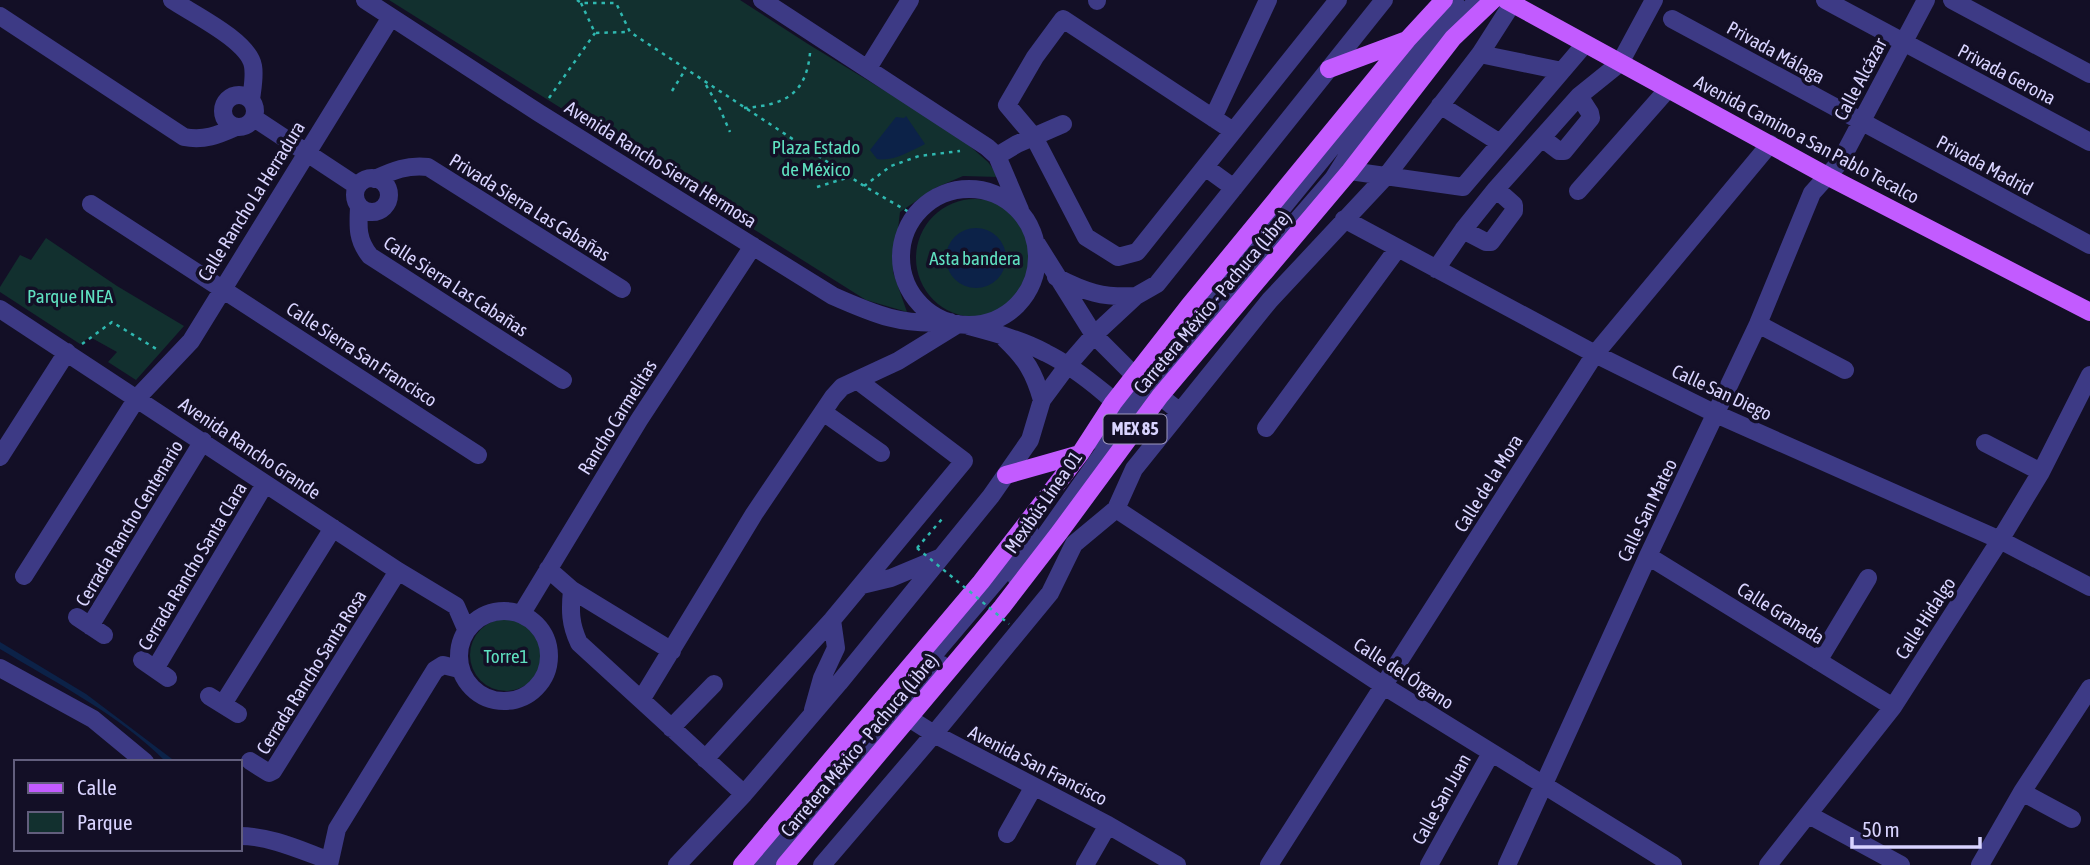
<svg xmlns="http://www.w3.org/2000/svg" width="2090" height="865" font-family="'Asap Condensed',sans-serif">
<rect width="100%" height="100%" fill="#130f26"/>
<!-- green -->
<path fill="#12302f" d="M 389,0 L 740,0 L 808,44 L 956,134 L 988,162 L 999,177 L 963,176 L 935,188 L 900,212 L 893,272 L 907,312 L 866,300 Z
M916 258a59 59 0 1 1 118 0a59 59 0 1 1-118 0Z
M 46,238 L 117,286 L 184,326 L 136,380 L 108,362 L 117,352 L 90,337 L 80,344 L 0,292 L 0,287 L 20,255 L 31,260 Z
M470 655a36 36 0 1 1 72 0a36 36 0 1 1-72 0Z"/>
<!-- water -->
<path fill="#0c2248" d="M 906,116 L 925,144 C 911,151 893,162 877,159 L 870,150 L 896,117 L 904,118 Z
M946 258a30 30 0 1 1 60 0a30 30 0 1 1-60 0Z
M 0,642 L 86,694 L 176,762 L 166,762 C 120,715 56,683 0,649 Z"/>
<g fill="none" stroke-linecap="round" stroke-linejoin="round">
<!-- path -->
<path stroke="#2fb8b0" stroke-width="2.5" stroke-dasharray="3.5 5" stroke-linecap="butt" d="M 577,0 L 581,3 L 616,3 L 630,32 L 864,186 L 914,215
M 581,3 L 595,33 L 628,32
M 706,85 L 720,109 L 730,132
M 672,91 L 685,70
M 549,98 L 595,33
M 744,108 C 784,105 806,95 810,53
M 864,186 L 891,166 L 919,156 L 960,151
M 817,187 L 850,177
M 82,344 L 112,322 L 158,350
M 917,548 L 942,519"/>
<!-- minor -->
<path stroke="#3d3a85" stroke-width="18" d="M 172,0 C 193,14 249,41 253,66 C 255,77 252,90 251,100
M 365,0 L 539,113 L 833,296 C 876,315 902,326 950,322
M 762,0 L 987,147 L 997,156 L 1020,210
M 1825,0 L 2090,142
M 1952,0 L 2090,74
M 1097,1 L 1097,0
M 0,16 L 184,137 C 204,141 218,135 236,127
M 1672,19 L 2090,245
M 1480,54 L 1562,71
M 868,68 L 910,0
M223 111a16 16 0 1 1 32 0a16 16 0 1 1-32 0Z
M 1440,105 L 1500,143
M 254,118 L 357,186
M 1213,118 L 1268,0
M 1233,131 L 1063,19 L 1035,57 L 1007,105 L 1034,137 L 1086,237 L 1118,257 L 1137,252 L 1153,232 L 1338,0
M 1542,138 L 1559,151 L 1564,151 L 1591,118 L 1590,113 L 1579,96
M 997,156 L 1017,144 L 1063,124
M 1205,167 L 1234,188
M 1350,171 L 1463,187 L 1585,44
M355 195a17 17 0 1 1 34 0a17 17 0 1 1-34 0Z
M 375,179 C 394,170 407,165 428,167 L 622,289
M901 257a68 68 0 1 1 136 0a68 68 0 1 1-136 0Z
M 1578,191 L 1668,89
M 91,204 L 478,455
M 359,207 C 358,227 357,240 370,256 L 563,380
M 1344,219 L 1595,354 L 1716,414 L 2000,540 L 2090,587
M 1463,230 L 1486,242 L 1491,242 L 1514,211 L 1514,205 L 1496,189
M 1037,244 L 1094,335 L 1135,376 L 1180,412
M 1436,269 L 1463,230 L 1496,189 L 1579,96 L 1620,63 L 1654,0
M 1056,277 C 1085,292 1103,298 1136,296
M 0,309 L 398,571 L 456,606 L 466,629
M 1758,324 L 1845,370
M 969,326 C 995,333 1022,340 1046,353 C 1081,370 1130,413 1156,442
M 1005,339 C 1026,359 1034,372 1042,400
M 823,412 L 881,453
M 1266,428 L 1398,248
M 1097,440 L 1165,351 L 1400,64 L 1455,0
M 1985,443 L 2041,472
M 0,457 L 67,352
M 1116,509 L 1384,686 L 1673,865
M 1648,556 L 1893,707
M 548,569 L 572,590 C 570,610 570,624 579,643 L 744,794
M 24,576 L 137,398 L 191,341 L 391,17
M 1016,577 L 1108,446 L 1172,365 L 1333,179 L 1365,128 L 1451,25 L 1479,0
M 862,585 L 891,578 L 939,558
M 572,590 L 672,651
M459 656a45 45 0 1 1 90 0a45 45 0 1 1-90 0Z
M 522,613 L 639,420 L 753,246
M 77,617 L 104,635
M 90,626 L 203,441
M 142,660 L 168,678
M 1818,661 L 1868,578
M 0,668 L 93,719 L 145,762
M 155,669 L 265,484
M 209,696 L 238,714
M 641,700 L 754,514 L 833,397 L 842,387 L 898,361 L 958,324
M 223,704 L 333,528
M 813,710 L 822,678 L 836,648 L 832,620
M 896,710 L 934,734 L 1108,825 L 1177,865
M 671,728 L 714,684
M 705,759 L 832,620 L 964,461 L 857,380
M 250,761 L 269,773 L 273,771 L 398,571
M 2022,792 L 2072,819
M 1809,815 L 1901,865
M 1007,834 L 1033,788
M 240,836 C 270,836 300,850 328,860
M 329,865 L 337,829 L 435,670 L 443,665 L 459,669
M 677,865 L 744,794 L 839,683 L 991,496 L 1030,440 L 1042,400 L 1068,365 L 1094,335 L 1136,296 L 1157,284 L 1384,0
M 755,865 L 1009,566 L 1029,529
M 771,865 L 942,665
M 822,865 L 934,734 L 1050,593 L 1074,544 L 1116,509 L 1134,469 L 1270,300 L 1387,175 L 1480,54 L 1512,4
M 1085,865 L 1108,825
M 1269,865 L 1595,354 L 1770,144
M 1429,865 L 1491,753
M 1507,865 L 1648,556 L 1758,324 L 1812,193 L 1840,162 L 1926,0
M 1768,865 L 1893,707 L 2000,540 L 2041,472 L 2090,375
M 1980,865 L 2022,792 L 2090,688"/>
<!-- major -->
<path stroke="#c25bff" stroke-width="18" d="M 1506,0 L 1827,176 L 2090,312
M 1329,69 L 1407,40
M 1006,475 L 1080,454
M 742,865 L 981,582 L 1080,454 L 1113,403 L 1188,307 L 1407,40 L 1444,0
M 785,865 L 1002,607 L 1059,533 L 1160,396 L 1350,171 L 1453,38 L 1493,0"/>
<!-- path-bridge -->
<path stroke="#2fb8b0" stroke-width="2.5" stroke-dasharray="3.5 5" stroke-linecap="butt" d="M 917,548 L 1009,624"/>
</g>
<g text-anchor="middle" stroke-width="7" stroke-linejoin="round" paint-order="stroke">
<!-- shield labels -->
<rect fill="#130f26" stroke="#9e99be" stroke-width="2" x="1103.5" y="414.5" width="63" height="29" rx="5"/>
<g font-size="18" font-weight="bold" fill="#d9d4ff">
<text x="1135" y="435">MEX 85</text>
</g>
<!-- street labels -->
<g font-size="19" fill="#d9d4ff" stroke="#130f26">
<text transform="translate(1776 52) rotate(29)" y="7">Privada Málaga</text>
<text transform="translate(2007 74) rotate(28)" y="7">Privada Gerona</text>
<text transform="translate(1860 79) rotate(-62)" y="7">Calle Alcázar</text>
<text transform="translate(1807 139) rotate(28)" y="7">Avenida Camino a San Pablo Tecalco</text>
<text transform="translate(661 164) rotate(32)" y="7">Avenida Rancho Sierra Hermosa</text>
<text transform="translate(1985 165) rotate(28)" y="7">Privada Madrid</text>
<text transform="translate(251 201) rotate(-58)" y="7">Calle Rancho La Herradura</text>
<text transform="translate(530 207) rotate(32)" y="7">Privada Sierra Las Cabañas</text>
<text transform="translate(456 286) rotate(33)" y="7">Calle Sierra Las Cabañas</text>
<text transform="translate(1212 302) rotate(-50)" y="7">Carretera México - Pachuca (Libre)</text>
<text transform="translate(362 354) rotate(33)" y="7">Calle Sierra San Francisco</text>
<text transform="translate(1722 392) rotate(25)" y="7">Calle San Diego</text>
<text transform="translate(617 417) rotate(-58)" y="7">Rancho Carmelitas</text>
<text transform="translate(250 448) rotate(34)" y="7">Avenida Rancho Grande</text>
<text transform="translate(1488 483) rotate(-58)" y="7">Calle de la Mora</text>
<text transform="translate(1043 502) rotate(-55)" y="7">Mexibús Línea 01</text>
<text transform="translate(1647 510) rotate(-64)" y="7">Calle San Mateo</text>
<text transform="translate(129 523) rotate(-59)" y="7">Cerrada Rancho Centenario</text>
<text transform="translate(192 566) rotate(-59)" y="7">Cerrada Rancho Santa Clara</text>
<text transform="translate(1781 613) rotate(32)" y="7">Calle Granada</text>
<text transform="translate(1925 618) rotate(-57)" y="7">Calle Hidalgo</text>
<text transform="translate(311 672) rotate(-58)" y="7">Cerrada Rancho Santa Rosa</text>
<text transform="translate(1404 673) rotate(33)" y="7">Calle del Órgano</text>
<text transform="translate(859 745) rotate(-50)" y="7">Carretera México - Pachuca (Libre)</text>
<text transform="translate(1038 765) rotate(27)" y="7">Avenida San Francisco</text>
<text transform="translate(1441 799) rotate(-61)" y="7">Calle San Juan</text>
</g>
<!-- park labels -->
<g font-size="19" fill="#5fe0c0" stroke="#130f26">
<text x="816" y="154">Plaza Estado<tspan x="816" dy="22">de México</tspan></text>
<text x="975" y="265">Asta bandera</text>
<text x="70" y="303">Parque INEA</text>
<text x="506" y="663">Torre1</text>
</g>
</g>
<!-- legend -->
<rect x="14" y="760" width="228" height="91" fill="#130f26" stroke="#625e7d" stroke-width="2"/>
<rect x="28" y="783" width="35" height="10" fill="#c25bff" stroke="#625e7d" stroke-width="2"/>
<text x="77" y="795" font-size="21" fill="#d9d4ff">Calle</text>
<rect x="28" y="812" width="35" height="21" fill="#12302f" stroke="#625e7d" stroke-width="2"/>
<text x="77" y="830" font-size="21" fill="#d9d4ff">Parque</text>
<!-- scale -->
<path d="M1852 837v10h128v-10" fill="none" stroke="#d9d4ff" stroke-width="3.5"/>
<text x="1862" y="837" font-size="21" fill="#d9d4ff" stroke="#130f26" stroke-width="5" paint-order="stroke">50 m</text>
</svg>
